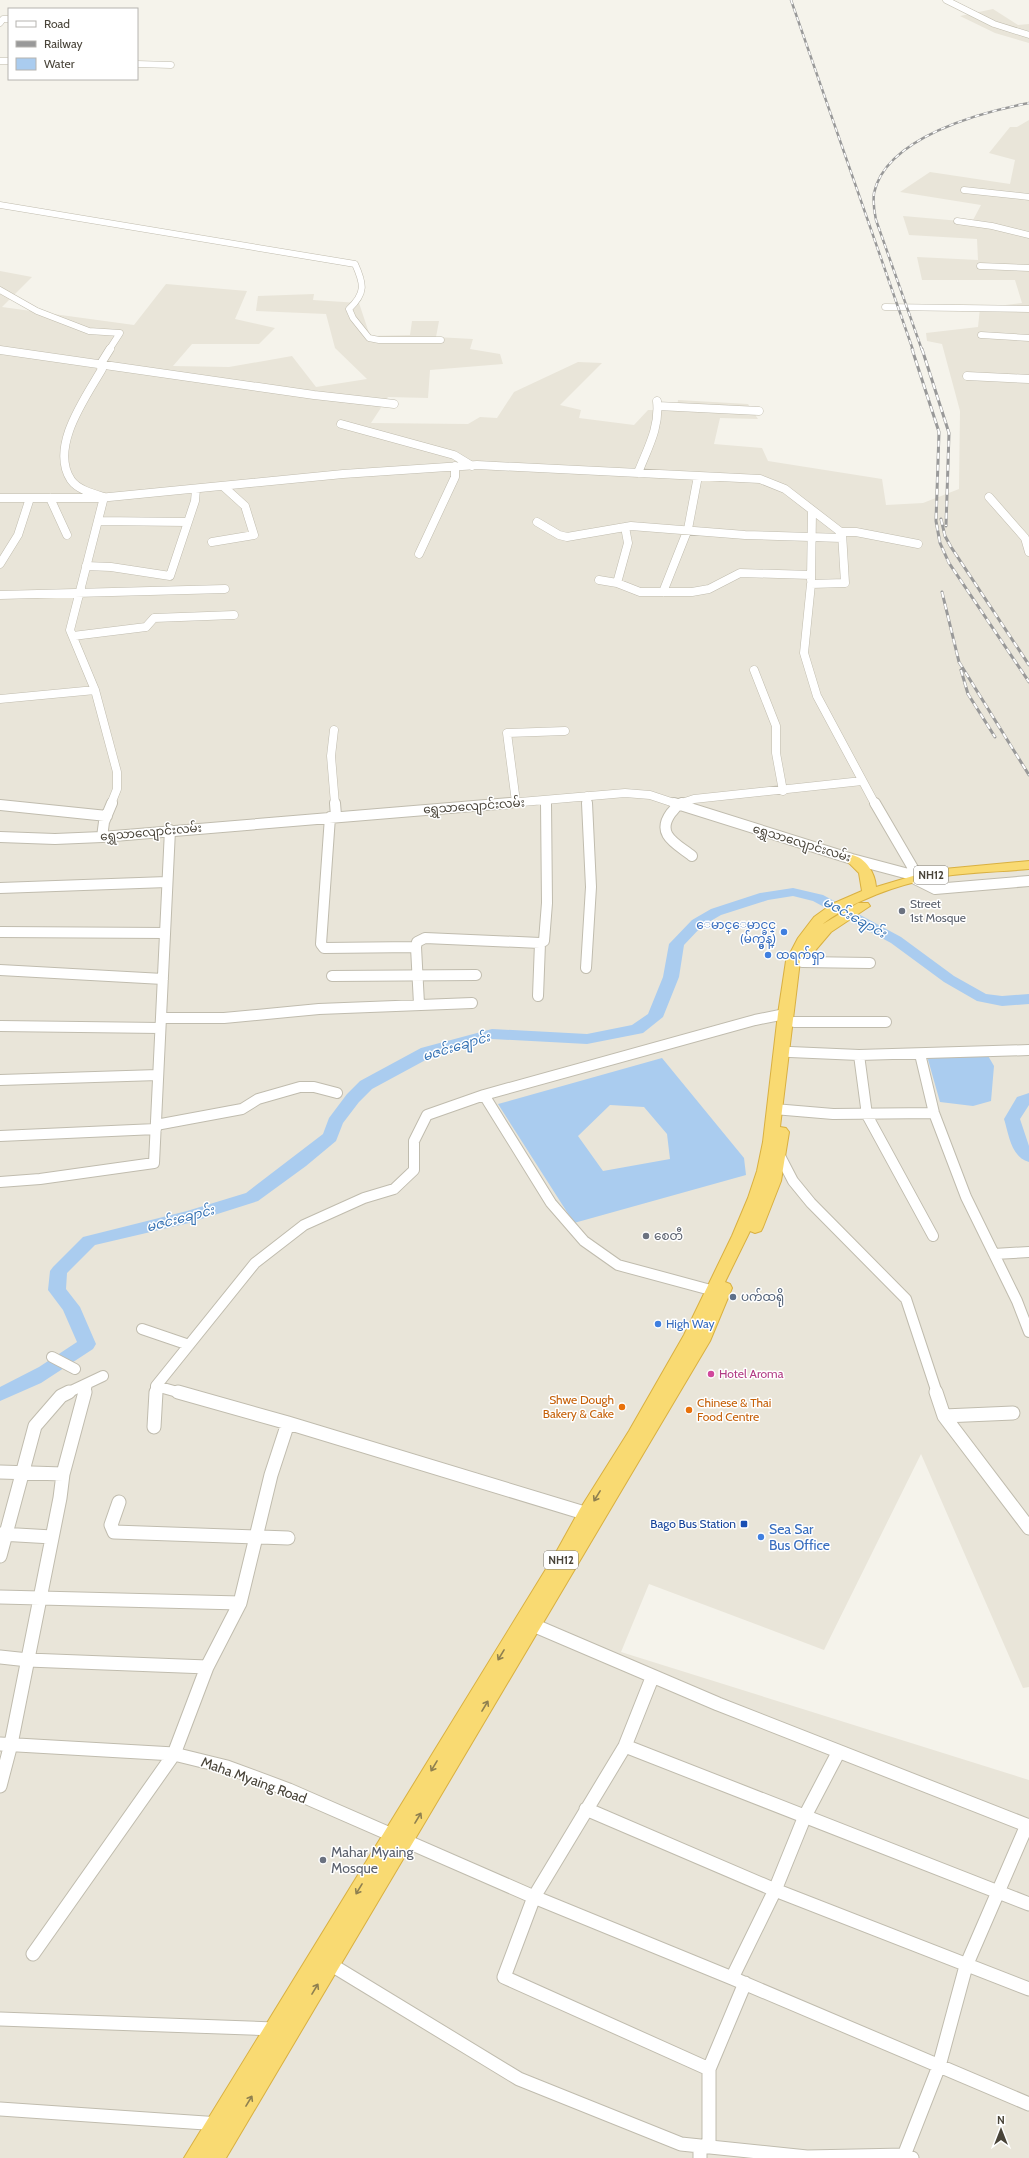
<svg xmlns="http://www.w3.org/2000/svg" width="1029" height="2158" font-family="Cabin,'Noto Sans Myanmar',sans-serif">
<rect width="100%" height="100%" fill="#f5f3eb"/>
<!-- residential -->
<path fill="#e9e5d9" d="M 993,9 L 1018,25 L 1029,24 L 1029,43 L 995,33 L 960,16 Z
M 1029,120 L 1029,1687 L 1023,1688 L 921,1454 L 824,1650 L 649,1584 L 621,1652 L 1029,1780 L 1029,2158 L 0,2158 L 0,271 L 32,277 L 2,307 L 134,325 L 166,284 L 247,291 L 235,319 L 275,328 L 259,344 L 192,344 L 173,366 L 229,367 L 292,356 L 316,387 L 367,379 L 335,348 L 326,314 L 256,311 L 258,296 L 314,294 L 313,300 L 359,303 L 370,336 L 410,335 L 412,321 L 439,321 L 436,337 L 473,339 L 470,349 L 500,354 L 503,364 L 430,370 L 428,398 L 388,397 L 371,423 L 468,424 L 480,417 L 497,418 L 514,392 L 578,362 L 602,363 L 560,405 L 581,410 L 579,418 L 634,425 L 648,410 L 677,410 L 678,400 L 748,404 L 758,419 L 720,418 L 714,444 L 762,448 L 768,461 L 882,479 L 886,505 L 923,503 L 959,489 L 960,411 L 942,344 L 927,341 L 926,333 L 978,327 L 980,308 L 1022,303 L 1015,280 L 922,280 L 917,257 L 978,260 L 977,239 L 909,235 L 903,216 L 972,222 L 981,205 L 900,192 L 930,172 L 1010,184 L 1015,160 L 989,153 L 1010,127 L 1017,127 Z"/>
<!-- water -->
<path fill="#aaccef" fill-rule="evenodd" d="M 987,1054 L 994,1066 L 991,1101 L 973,1106 L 940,1102 L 927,1056 Z
M 662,1058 L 744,1158 L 746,1175 L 574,1223 L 498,1104 ZM 610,1105 L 644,1107 L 667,1134 L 670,1159 L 603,1171 L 578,1136 Z"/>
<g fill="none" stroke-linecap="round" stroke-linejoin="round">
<!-- river -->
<path fill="#aaccef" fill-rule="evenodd" d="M 793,888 L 823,895 L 901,937 L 954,976 L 986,994 L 1002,996 L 1029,994 L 1029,1004 L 1002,1006 L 977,1001 L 944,982 L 891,943 L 813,901 L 793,896 L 768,900 L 721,915 L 702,926 L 684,945 L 679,977 L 663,1017 L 643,1033 L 587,1044 L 492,1039 L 433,1056 L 372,1089 L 359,1102 L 343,1123 L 336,1141 L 306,1166 L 258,1201 L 189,1223 L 95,1245 L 67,1273 L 66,1289 L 80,1307 L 96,1344 L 93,1349 L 41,1383 L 0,1401 L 0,1387 L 39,1367 L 77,1342 L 63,1310 L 48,1290 L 50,1271 L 53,1267 L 83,1237 L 187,1211 L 246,1193 L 323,1134 L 329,1118 L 347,1094 L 360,1081 L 421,1048 L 492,1029 L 587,1034 L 632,1025 L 648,1014 L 663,977 L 669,944 L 692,920 L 711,909 L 760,893 Z
M 1029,1093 L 1029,1105 L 1020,1119 L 1029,1146 L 1029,1162 C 1011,1157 1009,1135 1004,1119 L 1017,1097 Z"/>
<!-- minor-far3 casing -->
<g stroke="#c0bcae" stroke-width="7">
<path id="minor-far3" d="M 946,0 L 994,24 L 1029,35
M 0,23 L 3,19 L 9,19
M 0,61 L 9,61
M 137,64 L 171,65
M 964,190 L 1029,197
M 0,205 L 355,264 C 364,284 366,293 349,309 L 353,318 L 369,338 L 379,340 L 441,340
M 957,221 L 992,226 L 1029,235
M 980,266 L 1029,268
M 0,290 L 37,311 L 89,331 L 120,333 L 109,350
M 885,307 L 1029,309
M 981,335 L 1029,338"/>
</g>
<!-- minor-far2 casing -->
<g stroke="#c0bcae" stroke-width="9">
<path id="minor-far2" d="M 110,349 L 100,365 L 102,369 C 86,397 49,447 71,480 C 78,490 94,494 104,497 L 70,630 L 95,690 L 117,772 L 117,789 L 111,804
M 0,350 L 314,395 L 394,404
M 967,376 L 1029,379
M 658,406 L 759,411
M 341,424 L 454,455 L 472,466
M 638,473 C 647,449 660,428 657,401
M 989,497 L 1025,538 L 1029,552
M 0,498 L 99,498 L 343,474 L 477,465 L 760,479 L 785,489 L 842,533 L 845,583 L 811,584 L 804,653 L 817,696 L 875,804
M 50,498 L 67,535
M 98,521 L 187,522
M 537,522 L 559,535 L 567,537 L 631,526 L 745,535 L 842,538
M 840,532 L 856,532 L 918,544
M 212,542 L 254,535 L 245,506 L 224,487
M 419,554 L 455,477 L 455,466
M 0,564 L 18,535 L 30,498
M 86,566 L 111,567 L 170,576 L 195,501 L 196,489
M 599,580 L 617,583 L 640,592 L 692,592 L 709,589 L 740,573 L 811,575
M 811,580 L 812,512
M 617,583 L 628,543 L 625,527
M 663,592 L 688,529 L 698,476
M 0,595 L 225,589
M 73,636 L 146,627 L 154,618 L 234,615
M 754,670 L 776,726 L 776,753 L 783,791
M 0,699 L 95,690
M 334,730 L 331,756 L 335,804
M 587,796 L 587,804
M 546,800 L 546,804
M 516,802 L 507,733 L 565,731
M 498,804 L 625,793 L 650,795 L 677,804
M 679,804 L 694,799 L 862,781"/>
</g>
<!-- minor-far1 casing -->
<g stroke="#c0bcae" stroke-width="12">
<path id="minor-far1" d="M 335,803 L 336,816
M 674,803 L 852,859 L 935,881
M 682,803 C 677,804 675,809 671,813 C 655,835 677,844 692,856
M 875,803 L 917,875
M 0,805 L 107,816
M 330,817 L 321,944 L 324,948 L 416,947 L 417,942 L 425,938 L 540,943 L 544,941 L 547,903 L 546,803
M 0,837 L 55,839 L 102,837 L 510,803
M 102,837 L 104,822 L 112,803
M 915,879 L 935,889 L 1029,881
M 0,888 L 167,882
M 0,932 L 165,933
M 416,947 L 419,1004
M 802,962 L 870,963
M 586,968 L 591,887 L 587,803
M 0,970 L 163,979
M 332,976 L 476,975
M 538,996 L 540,943
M 161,1018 L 224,1018 L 319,1009 L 472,1003
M 794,1022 L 886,1022
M 0,1026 L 160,1028
M 790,1052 L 859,1055 L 1029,1050
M 920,1054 L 934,1113 L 966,1197 L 1017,1301 L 1029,1332
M 859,1055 L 867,1115 L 933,1236
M 0,1080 L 158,1075
M 484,1095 L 551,1203 L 584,1241 L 618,1265 L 718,1292
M 774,1109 L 833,1114 L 934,1113
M 156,1125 L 242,1109 L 258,1099 L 300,1087 L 314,1087 L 337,1093
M 0,1136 L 156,1129
M 780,1156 L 793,1181 L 811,1203 L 906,1299 L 937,1393
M 0,1182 L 40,1179 L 154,1163 L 170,830
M 994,1254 L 1029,1252
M 142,1329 L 189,1345
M 52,1357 L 75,1369
M 156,1386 L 181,1393
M 67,1393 L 103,1376
M 85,1393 L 87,1384
M 156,1393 L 156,1386 L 255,1263 L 304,1225 L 364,1198 L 394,1189 L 414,1170 L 414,1141 L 427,1115 L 484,1095 L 755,1020 L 785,1014"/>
</g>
<!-- minor casing -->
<g stroke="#c0bcae" stroke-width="15">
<path id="minor" d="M 178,1392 L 288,1423 L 591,1515
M 936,1392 L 944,1416 L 1029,1528
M 944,1416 L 1013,1413
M 154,1427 L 156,1392
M 0,1472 L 63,1474
M 119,1502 L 111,1525 L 114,1532 L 288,1538
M 0,1534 L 52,1537
M 0,1556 L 35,1426 L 61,1396 L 69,1392
M 0,1597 L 240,1603
M 533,1625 L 718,1704 L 1029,1826
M 0,1657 L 28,1660 L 207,1667
M 652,1678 L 625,1746 L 534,1897 L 504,1977 L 709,2069
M 0,1744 L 174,1754 L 227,1767 L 289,1790 L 534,1897 L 732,1978 L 1029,2104
M 625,1746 L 1029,1904
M 0,1786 L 11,1744 L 60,1498 L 63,1474 L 85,1392
M 586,1809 L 775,1890 L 1029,1989
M 33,1954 L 174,1754 L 207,1667 L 240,1603 L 271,1475 L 288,1423
M 330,1964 L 519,2079 L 681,2144 L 807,2157 L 904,2155 L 912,2158
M 732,1978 L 775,1890 L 805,1816 L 838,1753
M 0,2019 L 274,2029
M 0,2109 L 220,2124
M 700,2146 L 700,2158
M 709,2147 L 709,2069 L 745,1983
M 903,2158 L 939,2066 L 966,1966 L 1027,1825"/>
</g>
<!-- highway casing -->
<g stroke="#d9b041" stroke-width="2">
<path id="highway" d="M 852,855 C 866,858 875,873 876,887 L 933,870 L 1029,861 L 1029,869 C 998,872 965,872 934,878 C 896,885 855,900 824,923 L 823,924 L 858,903 L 868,903 L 870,906 L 831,932 L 814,952 L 805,952 L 800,961 L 780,1127 L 786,1128 L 789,1132 L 781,1181 L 763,1227 L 761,1231 L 755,1233 L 750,1231 L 725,1282 L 730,1284 L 732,1288 L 710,1341 L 226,2158 L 184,2158 L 554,1556 L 580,1509 L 629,1431 L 684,1335 L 732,1236 L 748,1198 L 757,1171 L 763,1142 L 778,1014 L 786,961 L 798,938 L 814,917 L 832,904 L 862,891 L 859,873 L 845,859 Z"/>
</g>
<!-- minor-far3 -->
<use href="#minor-far3" stroke="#fff" stroke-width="6"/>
<!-- minor-far2 -->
<use href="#minor-far2" stroke="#fff" stroke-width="8"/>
<!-- minor-far1 -->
<use href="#minor-far1" stroke="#fff" stroke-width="10"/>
<!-- minor -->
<use href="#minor" stroke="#fff" stroke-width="13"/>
<!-- highway -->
<use href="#highway" fill="#f9da72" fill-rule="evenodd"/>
<!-- rail-far1 casing -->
<g stroke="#999" stroke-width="2.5">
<path id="rail-far1" d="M 791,0 L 913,350
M 922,350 L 876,220 C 874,211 873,202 874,193 C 886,137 982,112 1029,103"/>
</g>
<!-- rail casing -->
<g stroke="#999" stroke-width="3">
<path id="rail" d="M 912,349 L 939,432 L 936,521 L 940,543 L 949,563 L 1029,682
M 922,349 L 949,433 L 946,526
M 941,519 L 945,536 L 951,547 L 1029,665
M 942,592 L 959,662 L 1029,775
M 961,670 L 968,694 L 995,737"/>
</g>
<!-- rail-far1 -->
<use href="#rail-far1" stroke="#fff" stroke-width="1.5" stroke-dasharray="4.5" stroke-linecap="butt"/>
<!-- rail -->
<use href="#rail" stroke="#fff" stroke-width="2" stroke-dasharray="6" stroke-linecap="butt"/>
</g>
<!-- one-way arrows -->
<defs><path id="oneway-shaft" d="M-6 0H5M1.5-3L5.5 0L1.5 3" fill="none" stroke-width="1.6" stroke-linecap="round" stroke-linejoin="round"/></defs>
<g stroke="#8f8050">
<use href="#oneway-shaft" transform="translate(597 1496) rotate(122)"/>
<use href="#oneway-shaft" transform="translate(501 1655) rotate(121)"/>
<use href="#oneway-shaft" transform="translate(485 1706) rotate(-59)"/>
<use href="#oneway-shaft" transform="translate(434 1766) rotate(121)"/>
<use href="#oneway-shaft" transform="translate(418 1818) rotate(-59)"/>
<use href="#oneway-shaft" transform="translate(359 1889) rotate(121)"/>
<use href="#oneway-shaft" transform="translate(315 1989) rotate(-59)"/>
<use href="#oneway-shaft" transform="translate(249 2101) rotate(-59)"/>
</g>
<!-- markers -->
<g fill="#6b7280" stroke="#fff" stroke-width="1.5">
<circle cx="902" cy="911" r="4"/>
<circle cx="646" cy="1236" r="4"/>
<circle cx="323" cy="1860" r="4"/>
</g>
<g fill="#3f7fe0" stroke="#fff" stroke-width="1.5">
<circle cx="784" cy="932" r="4"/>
<circle cx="768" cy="955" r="4"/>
<circle cx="658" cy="1324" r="4"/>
<circle cx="761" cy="1537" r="4"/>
</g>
<circle fill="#5c6f8a" stroke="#fff" stroke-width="1.5" cx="733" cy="1297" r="4"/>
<circle fill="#d1479c" stroke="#fff" stroke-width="1.5" cx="711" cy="1374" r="4"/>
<g fill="#e8710a" stroke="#fff" stroke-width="1.5">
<circle cx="622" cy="1407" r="4"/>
<circle cx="689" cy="1410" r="4"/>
</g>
<rect fill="#1a4fb4" stroke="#fff" stroke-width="1.5" x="740" y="1520" width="8" height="8" rx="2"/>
<g text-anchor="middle" stroke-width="3" stroke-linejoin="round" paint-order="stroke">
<!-- shield labels -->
<g fill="#fff" stroke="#807c74" stroke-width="1">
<rect x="914" y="866" width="34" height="18" rx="3"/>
<rect x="544" y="1551" width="34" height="18" rx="3"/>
</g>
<g font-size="11" font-weight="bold" fill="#494439">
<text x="931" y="879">NH12</text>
<text x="561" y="1564">NH12</text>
</g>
<!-- street labels -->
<g font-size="12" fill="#494439" stroke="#fff">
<text transform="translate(474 806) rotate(-4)" y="4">ရွှေသာလျောင်းလမ်း</text>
<text transform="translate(151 832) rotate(-5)" y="4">ရွှေသာလျောင်းလမ်း</text>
<text transform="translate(802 843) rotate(17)" y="4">ရွှေသာလျောင်းလမ်း</text>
</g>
<!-- worship labels -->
<g font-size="12" fill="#5b616d" stroke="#fff" text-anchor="start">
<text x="910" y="908">Street<tspan x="910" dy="14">1st Mosque</tspan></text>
<text x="654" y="1240">စေတီ</text>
</g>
<!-- shop labels -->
<g font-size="12" fill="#366cbe" stroke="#fff" text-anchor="start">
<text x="776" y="929" text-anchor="end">ေမာင္ေမာင္ခင္<tspan x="776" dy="14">(မ်က္မွန္)</tspan></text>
<text x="776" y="959">ထရက်ရှာ</text>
<text x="666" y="1328">High Way</text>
</g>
<!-- service labels -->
<g font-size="12" fill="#4e5e75" stroke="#fff" text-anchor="start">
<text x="741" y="1301">ပက်ထရို</text>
</g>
<!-- hotel labels -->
<g font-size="12" fill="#b23c85" stroke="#fff" text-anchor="start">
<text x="719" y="1378">Hotel Aroma</text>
</g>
<!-- food labels -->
<g font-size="12" fill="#c56008" stroke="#fff" text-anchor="end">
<text x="614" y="1404">Shwe Dough<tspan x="614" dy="14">Bakery &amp; Cake</tspan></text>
<text x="697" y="1407" text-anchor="start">Chinese &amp; Thai<tspan x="697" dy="14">Food Centre</tspan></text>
</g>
<!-- transit labels -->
<g font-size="12" fill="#164399" stroke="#fff" text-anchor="end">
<text x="736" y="1528">Bago Bus Station</text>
</g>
<!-- water labels -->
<g font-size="13" font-style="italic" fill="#3471b3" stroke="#fff">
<text transform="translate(855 917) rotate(29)" y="5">မဇင်းချောင်း</text>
<text transform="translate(456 1046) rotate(-17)" y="5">မဇင်းချောင်း</text>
<text transform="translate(180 1218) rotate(-15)" y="5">မဇင်းချောင်း</text>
</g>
<!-- near-shop labels -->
<g font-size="14" fill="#366cbe" stroke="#fff" text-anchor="start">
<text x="769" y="1534">Sea Sar<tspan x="769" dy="16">Bus Office</tspan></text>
</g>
<!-- near-street labels -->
<g font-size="14" fill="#494439" stroke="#fff">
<text transform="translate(254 1780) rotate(20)" y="5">Maha Myaing Road</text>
</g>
<!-- near-worship labels -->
<g font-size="14" fill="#5b616d" stroke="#fff" text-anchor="start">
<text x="331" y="1857">Mahar Myaing<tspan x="331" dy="16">Mosque</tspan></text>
</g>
</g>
<!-- legend -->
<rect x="8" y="8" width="130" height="72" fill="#ffffff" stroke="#b6b4b0"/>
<rect x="16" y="21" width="20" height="6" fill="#ffffff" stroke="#b6b4b0"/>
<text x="44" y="28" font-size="12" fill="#494439">Road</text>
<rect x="16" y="41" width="20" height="6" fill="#999999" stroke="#b6b4b0"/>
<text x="44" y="48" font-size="12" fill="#494439">Railway</text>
<rect x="16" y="58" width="20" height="12" fill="#aaccef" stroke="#b6b4b0"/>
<text x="44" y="68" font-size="12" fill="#494439">Water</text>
<!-- north arrow -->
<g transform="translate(1001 2130)" stroke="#ffffff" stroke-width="3" paint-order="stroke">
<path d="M0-3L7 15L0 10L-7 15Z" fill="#494439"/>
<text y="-6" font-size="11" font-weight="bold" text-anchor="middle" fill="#494439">N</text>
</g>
</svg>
